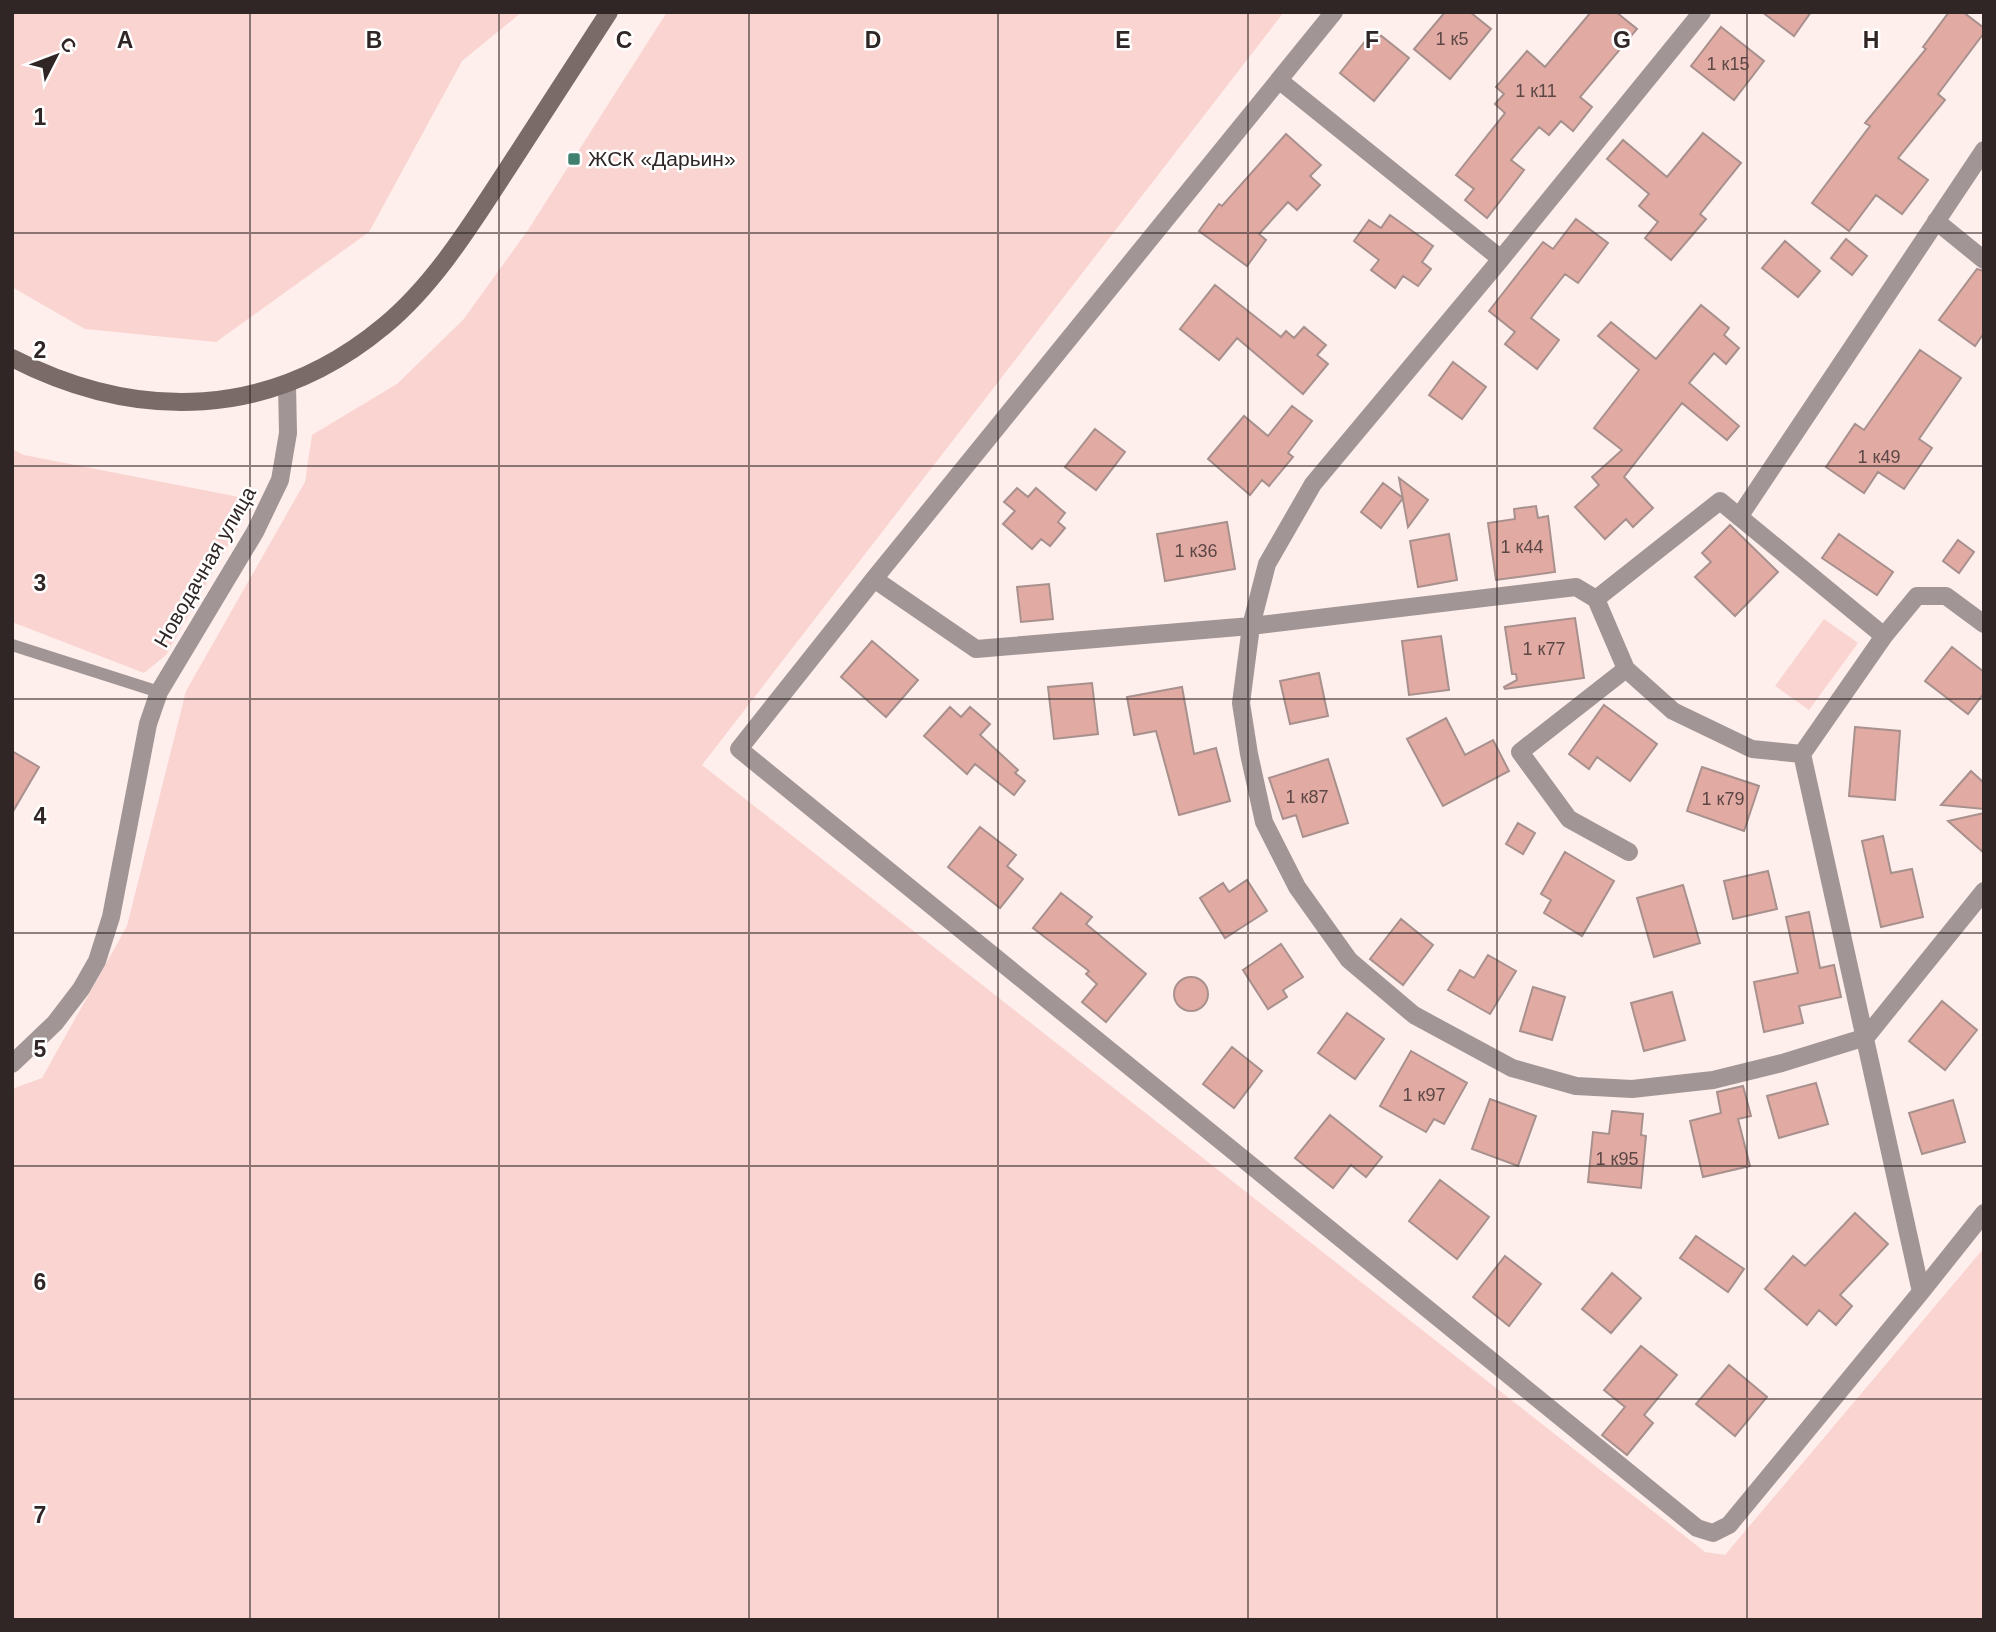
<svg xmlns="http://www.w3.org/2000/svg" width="1996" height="1632" font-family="Helvetica,sans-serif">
<rect width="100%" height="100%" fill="#feeeec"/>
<!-- green -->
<path fill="#fad4d0" d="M 12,12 L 522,12 L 462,61 L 369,232 L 216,342 L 85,329 L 12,287 Z
M 667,12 L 1284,12 L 702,765 L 1705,1552 L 1725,1555 L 1984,1248 L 1984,1620 L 12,1620 L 12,1089 L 42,1078 L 127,926 L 186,691 L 305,482 L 312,435 L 397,384 L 463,320 L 528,230 Z
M 12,449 L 24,455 L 239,497 L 242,521 L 166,655 L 144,673 L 12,622 Z
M 1824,619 L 1858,643 L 1809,710 L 1775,686 Z"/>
<!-- building -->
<path fill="#e1aba4" stroke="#a8908d" stroke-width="2" d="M 1445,12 L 1470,12 L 1491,29 L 1450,79 L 1414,49 Z
M 1591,12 L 1616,12 L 1637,29 L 1580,97 L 1592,107 L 1573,131 L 1561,121 L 1549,135 L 1539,127 L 1511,160 L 1524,170 L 1487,218 L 1465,200 L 1474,189 L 1456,175 L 1505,113 L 1495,104 L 1504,94 L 1496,87 L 1527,51 L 1545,67 Z
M 1762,12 L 1811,12 L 1794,36 Z
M 1949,12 L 1963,12 L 1984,28 L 1984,33 L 1938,94 L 1945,100 L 1898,158 L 1928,180 L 1902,214 L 1876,195 L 1849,231 L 1812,203 L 1870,126 L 1865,123 L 1926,49 L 1923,47 Z
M 1721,27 L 1764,61 L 1734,100 L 1691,66 Z
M 1374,30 L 1409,58 L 1374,101 L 1340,73 Z
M 1703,133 L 1741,163 L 1700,214 L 1706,219 L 1671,260 L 1645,238 L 1658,222 L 1639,206 L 1649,194 L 1607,159 L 1623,140 L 1667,177 Z
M 1286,134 L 1321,165 L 1310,176 L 1320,185 L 1297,210 L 1288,202 L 1259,234 L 1266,240 L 1247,266 L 1199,231 L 1219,204 L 1222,206 Z
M 1390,215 L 1433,246 L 1422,262 L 1431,269 L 1418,286 L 1403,276 L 1395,288 L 1371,270 L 1379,260 L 1354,241 L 1369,220 L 1381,228 Z
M 1576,219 L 1608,243 L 1578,283 L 1565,274 L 1531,318 L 1559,340 L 1537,369 L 1505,344 L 1515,332 L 1489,311 L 1543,242 L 1553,249 Z
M 1846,239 L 1867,256 L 1852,275 L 1831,258 Z
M 1785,241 L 1820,271 L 1798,297 L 1762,268 Z
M 1977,269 L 1984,271 L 1984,333 L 1975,346 L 1939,320 Z
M 1215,285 L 1281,337 L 1286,331 L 1294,338 L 1304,327 L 1326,345 L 1317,355 L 1328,364 L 1303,394 L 1237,338 L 1219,360 L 1180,329 Z
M 1701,305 L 1729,328 L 1724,335 L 1739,348 L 1726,364 L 1714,353 L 1689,383 L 1739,426 L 1727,440 L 1682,403 L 1624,477 L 1653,508 L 1633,527 L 1626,519 L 1605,539 L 1575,507 L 1599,485 L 1592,477 L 1622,450 L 1594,428 L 1639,370 L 1598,336 L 1611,322 L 1656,359 Z
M 1920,350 L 1961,378 L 1919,439 L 1932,448 L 1904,489 L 1878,472 L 1864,493 L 1826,467 L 1855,424 L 1864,430 Z
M 1453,362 L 1486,387 L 1462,419 L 1429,395 Z
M 1292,406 L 1312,421 L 1288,453 L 1293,457 L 1269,486 L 1262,480 L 1250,495 L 1208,459 L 1244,416 L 1268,436 Z
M 1095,429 L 1125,452 L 1096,490 L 1065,467 Z
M 1399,478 L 1428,500 L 1408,527 Z
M 1383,483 L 1403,498 L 1381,528 L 1361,512 Z
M 1017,488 L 1028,497 L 1036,488 L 1065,513 L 1058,522 L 1065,528 L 1050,546 L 1041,539 L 1032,549 L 1003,524 L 1015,511 L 1004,502 Z
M 1536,506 L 1538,518 L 1548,516 L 1555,572 L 1496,580 L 1488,523 L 1515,519 L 1514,509 Z
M 1227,522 L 1235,569 L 1165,581 L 1157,534 Z
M 1730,525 L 1778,572 L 1735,616 L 1695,577 L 1711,562 L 1702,553 Z
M 1449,534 L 1457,580 L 1418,587 L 1410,541 Z
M 1839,534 L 1893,572 L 1877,595 L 1822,558 Z
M 1958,540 L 1974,552 L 1959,573 L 1943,561 Z
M 1049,584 L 1053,619 L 1021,622 L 1017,587 Z
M 1575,618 L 1584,678 L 1505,689 L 1504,687 L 1517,680 L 1516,674 L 1512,674 L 1505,627 Z
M 1441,636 L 1449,690 L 1409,695 L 1402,641 Z
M 872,641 L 918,680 L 886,717 L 841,677 Z
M 1952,647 L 1984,672 L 1984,693 L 1968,714 L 1925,681 Z
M 1319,673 L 1328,716 L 1290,724 L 1280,681 Z
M 1092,683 L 1098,734 L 1054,739 L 1048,687 Z
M 1182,687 L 1194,754 L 1216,748 L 1230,801 L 1179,815 L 1156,731 L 1134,735 L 1127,697 Z
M 1604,705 L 1657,744 L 1630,781 L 1597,757 L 1589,769 L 1569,754 Z
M 950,707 L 961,717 L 970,707 L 990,724 L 980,735 L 1018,770 L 1015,773 L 1025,781 L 1014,795 L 975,764 L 967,774 L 924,736 Z
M 1446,718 L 1465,755 L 1493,740 L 1509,771 L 1443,806 L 1407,739 Z
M 1855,727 L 1900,731 L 1895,800 L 1849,796 Z
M 12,751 L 39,767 L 12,813 Z
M 1328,759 L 1348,823 L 1303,837 L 1296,815 L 1283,819 L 1269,778 Z
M 1702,767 L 1759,786 L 1744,831 L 1687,811 Z
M 1971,771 L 1984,783 L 1984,809 L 1941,805 Z
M 1984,813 L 1984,853 L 1948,821 Z
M 1518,823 L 1535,833 L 1523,854 L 1506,844 Z
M 980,827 L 1016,855 L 1007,866 L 1023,879 L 1000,908 L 948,867 Z
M 1883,836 L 1891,873 L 1912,869 L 1923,917 L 1881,927 L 1862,841 Z
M 1565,852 L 1614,881 L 1582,936 L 1544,913 L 1551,900 L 1541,894 Z
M 1768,871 L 1777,909 L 1733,919 L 1724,881 Z
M 1247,880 L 1267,911 L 1225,938 L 1200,898 L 1223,883 L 1229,892 Z
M 1683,885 L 1700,943 L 1654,957 L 1637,898 Z
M 1061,893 L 1092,917 L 1086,924 L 1146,974 L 1106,1022 L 1082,1002 L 1097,984 L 1086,974 L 1089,971 L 1033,928 Z
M 1809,912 L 1820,968 L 1834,965 L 1841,997 L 1799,1006 L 1803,1023 L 1764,1032 L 1754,982 L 1798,973 L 1786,917 Z
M 1401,919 L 1433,945 L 1403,985 L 1370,959 Z
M 1281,944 L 1303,977 L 1283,990 L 1287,997 L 1268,1009 L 1243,970 Z
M 1488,955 L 1516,971 L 1490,1014 L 1448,990 L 1460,970 L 1474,978 Z
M1174 994a17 17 0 1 1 34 0a17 17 0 1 1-34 0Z
M 1533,987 L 1565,997 L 1552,1040 L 1520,1031 Z
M 1672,992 L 1685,1040 L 1644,1051 L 1631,1003 Z
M 1942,1001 L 1977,1030 L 1945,1070 L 1909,1041 Z
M 1347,1013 L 1384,1039 L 1355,1079 L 1318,1053 Z
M 1232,1047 L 1262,1071 L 1234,1108 L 1203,1084 Z
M 1411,1051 L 1467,1083 L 1444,1124 L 1434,1119 L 1426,1132 L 1380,1106 Z
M 1816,1083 L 1828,1124 L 1779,1138 L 1767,1096 Z
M 1743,1086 L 1751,1116 L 1738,1119 L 1750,1166 L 1703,1177 L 1690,1121 L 1721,1113 L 1717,1092 Z
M 1490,1099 L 1536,1116 L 1518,1166 L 1472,1149 Z
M 1953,1100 L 1965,1142 L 1922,1154 L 1909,1113 Z
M 1612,1111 L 1643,1114 L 1641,1135 L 1646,1136 L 1641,1188 L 1588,1182 L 1593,1132 L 1609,1134 Z
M 1330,1115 L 1382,1157 L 1366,1177 L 1351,1165 L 1333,1188 L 1295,1158 Z
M 1440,1180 L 1489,1217 L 1457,1259 L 1409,1221 Z
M 1855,1213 L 1888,1244 L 1840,1295 L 1852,1306 L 1836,1325 L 1819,1310 L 1807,1325 L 1765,1289 L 1793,1256 L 1805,1266 Z
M 1696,1236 L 1744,1269 L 1728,1292 L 1680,1258 Z
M 1505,1256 L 1541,1284 L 1509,1326 L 1473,1297 Z
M 1612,1273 L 1641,1298 L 1611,1333 L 1582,1309 Z
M 1641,1346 L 1677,1375 L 1644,1415 L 1653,1423 L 1627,1455 L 1602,1435 L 1625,1407 L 1604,1390 Z
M 1729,1365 L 1767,1397 L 1735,1436 L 1696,1404 Z"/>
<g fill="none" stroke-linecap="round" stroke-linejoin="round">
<!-- lane -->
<path stroke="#a19695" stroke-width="12" d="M 12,645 L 159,692"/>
<!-- street -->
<path stroke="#a19695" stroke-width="18" d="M 1334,12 L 874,579 L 739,749 L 1697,1528 L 1713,1533 L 1729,1525 L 1921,1292 L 1984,1213
M 1702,12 L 1501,259 L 1313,484 L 1267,564 L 1251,626 L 1241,703 L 1249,754 L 1264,822 L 1297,887 L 1349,960 L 1414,1015 L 1512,1068 L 1576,1086 L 1632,1089 L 1713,1080 L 1782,1063 L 1866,1037 L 1984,891
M 1280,81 L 1501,259
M 1936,221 L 1984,260
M 1739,517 L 1984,150
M 874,579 L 976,649 L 1251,626 L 1576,587 L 1596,599 L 1626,669 L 1673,711 L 1752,749 L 1802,754
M 1596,599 L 1720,501 L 1884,636
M 1626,669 L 1520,752 L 1569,819 L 1629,852
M 12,1064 L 55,1023 L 81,989 L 97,961 L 111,917 L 148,724 L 159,692 L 255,532 L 280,480 L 288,433 L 287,384
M 1921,1292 L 1802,754 L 1884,636 L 1917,596 L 1946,596 L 1984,624"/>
<!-- secondary -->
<path stroke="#7a6b69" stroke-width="18" d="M 12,358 C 139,423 272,419 384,326 C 435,284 472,223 508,168 C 542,116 575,64 609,12"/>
</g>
<!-- grid -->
<path fill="none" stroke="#302625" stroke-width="2" stroke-opacity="0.55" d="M 250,12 L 250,1620M 499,12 L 499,1620M 749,12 L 749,1620M 998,12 L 998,1620M 1248,12 L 1248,1620M 1497,12 L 1497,1620M 1747,12 L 1747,1620M 12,233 L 1984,233M 12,466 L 1984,466M 12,699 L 1984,699M 12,933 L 1984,933M 12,1166 L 1984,1166M 12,1399 L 1984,1399"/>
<!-- markers -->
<rect fill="#3f806e" stroke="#fff" stroke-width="2.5" x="567" y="152" width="14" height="14" rx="3.5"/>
<g text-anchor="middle" stroke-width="5" stroke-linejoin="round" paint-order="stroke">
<!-- number labels -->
<g font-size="18" fill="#5c4745">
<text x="1452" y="45">1 к5</text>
<text x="1728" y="70">1 к15</text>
<text x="1536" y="97">1 к11</text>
<text x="1879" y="463">1 к49</text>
<text x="1522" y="553">1 к44</text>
<text x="1196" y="557">1 к36</text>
<text x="1544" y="655">1 к77</text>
<text x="1307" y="803">1 к87</text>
<text x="1723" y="805">1 к79</text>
<text x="1424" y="1101">1 к97</text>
<text x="1617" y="1165">1 к95</text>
</g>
<!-- poi labels -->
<g font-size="21" fill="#302625" stroke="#fff" text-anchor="start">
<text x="588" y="166">ЖСК «Дарьин»</text>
</g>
<!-- street labels -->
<g font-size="21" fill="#302625" stroke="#fff">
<text transform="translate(205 567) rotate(-60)" y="7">Новодачная улица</text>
</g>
</g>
<g font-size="23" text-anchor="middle" font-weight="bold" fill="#302625" stroke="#fff" stroke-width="5" stroke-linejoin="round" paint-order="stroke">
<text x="125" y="48">A</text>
<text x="374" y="48">B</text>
<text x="624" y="48">C</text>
<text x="873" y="48">D</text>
<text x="1123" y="48">E</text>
<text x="1372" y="48">F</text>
<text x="1622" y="48">G</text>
<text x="1871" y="48">H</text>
<text x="40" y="125">1</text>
<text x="40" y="358">2</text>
<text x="40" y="591">3</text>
<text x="40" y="824">4</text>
<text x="40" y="1057">5</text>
<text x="40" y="1290">6</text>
<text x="40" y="1523">7</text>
</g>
<!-- border -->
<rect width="1996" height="1632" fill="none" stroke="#302625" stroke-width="28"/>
<!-- north arrow -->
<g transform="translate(56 56) rotate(48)" stroke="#ffffff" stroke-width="5" paint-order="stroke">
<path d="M0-5L12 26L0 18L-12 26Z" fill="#302625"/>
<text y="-10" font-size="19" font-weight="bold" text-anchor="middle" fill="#302625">С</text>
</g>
</svg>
